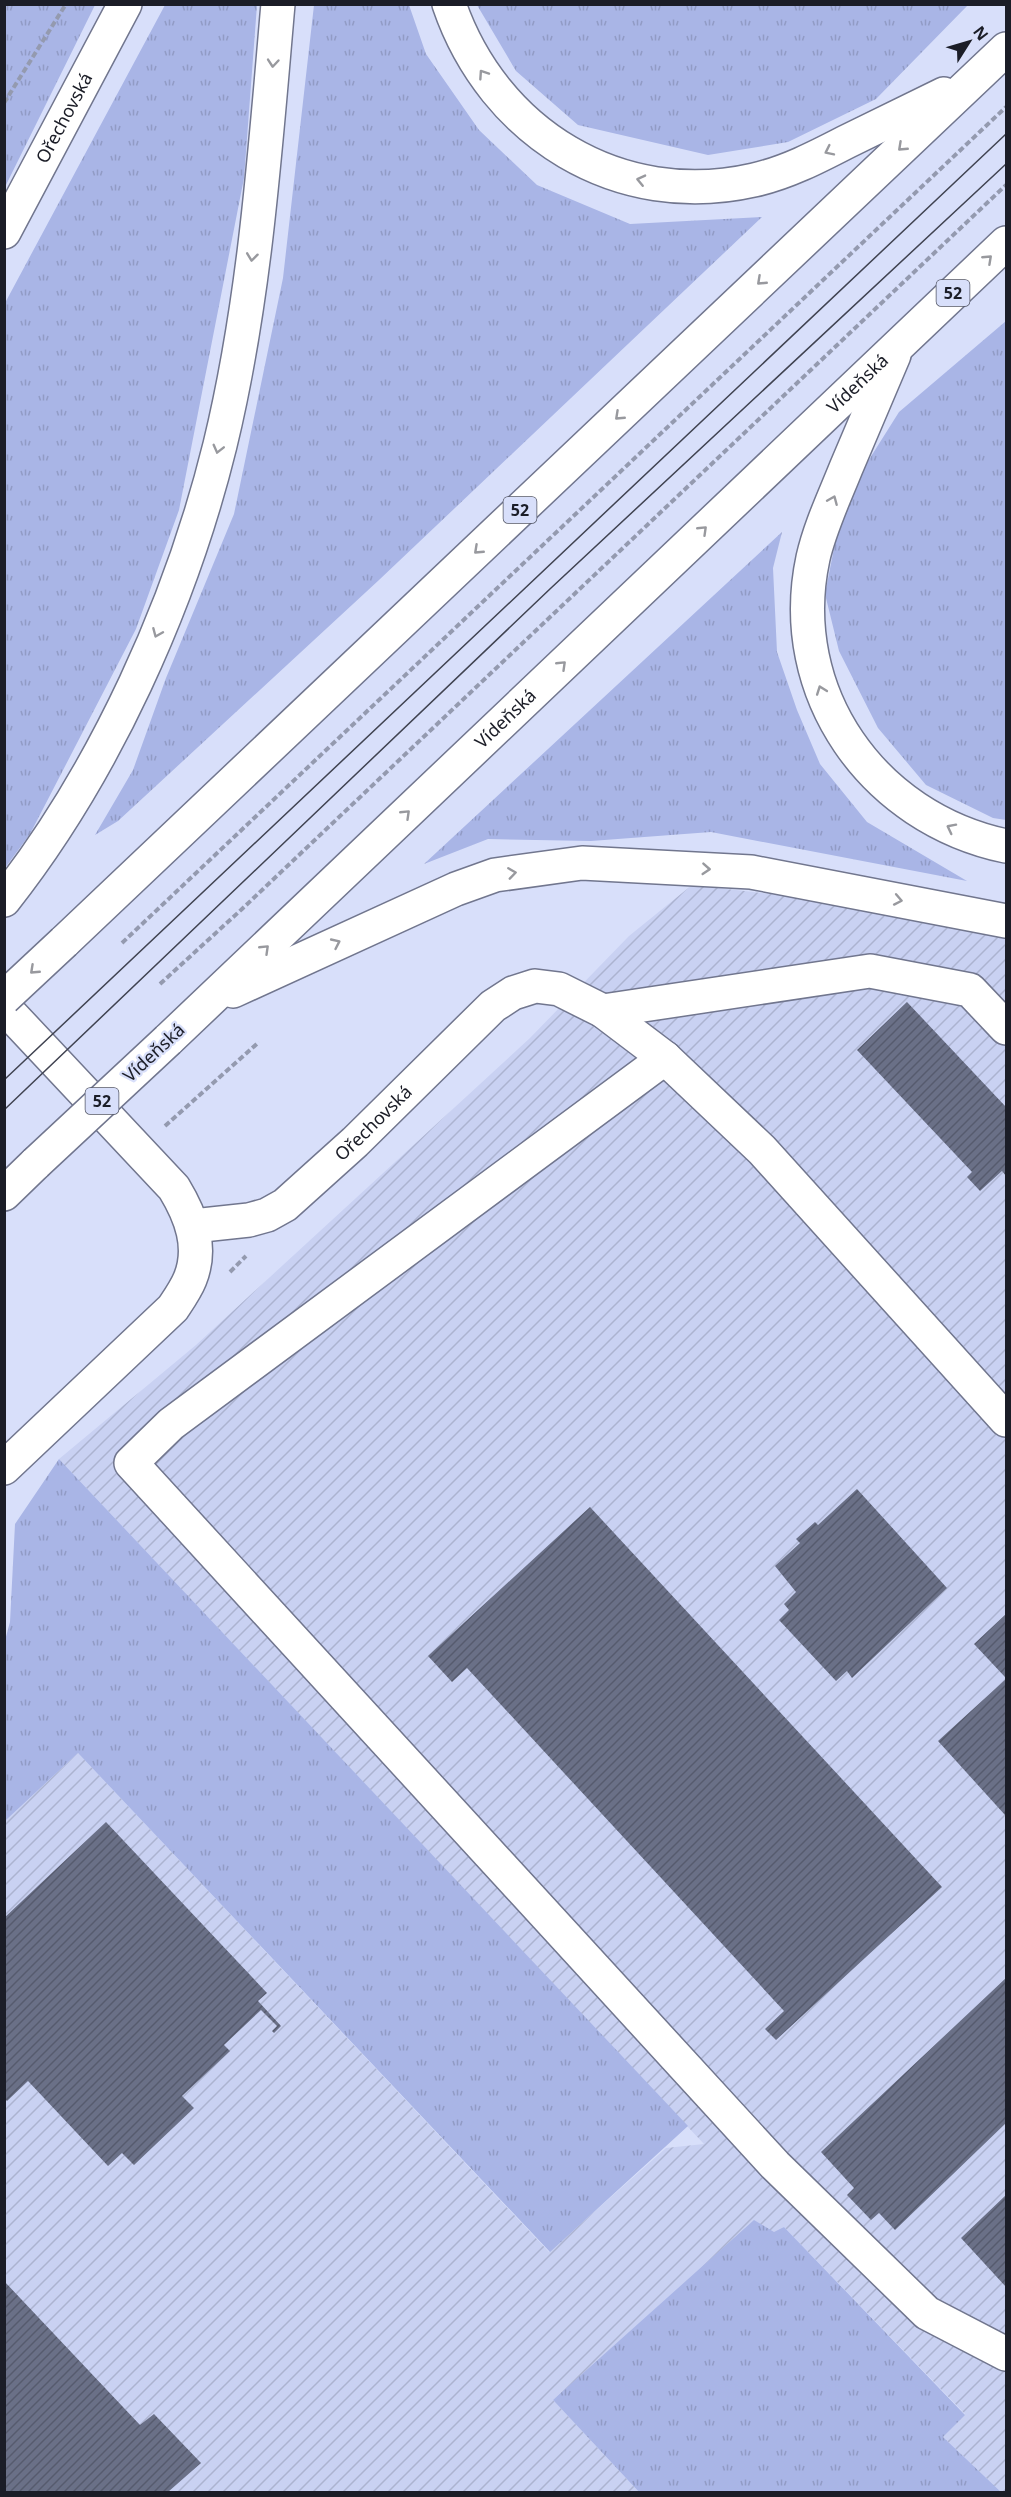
<svg xmlns="http://www.w3.org/2000/svg" width="1011" height="2497" font-family="'Noto Sans',sans-serif">
<defs>
<pattern id="industrial-furrows" width="10" height="10" patternUnits="userSpaceOnUse" patternTransform="scale(1.5)"><rect width="10" height="10" fill="#c9d1f2"/><path d="M-1 1l2-2M0 10L10 0M9 11l2-2" fill="none" stroke="#acb3d0"/></pattern>
<pattern id="grass-tufts" width="24" height="20" patternUnits="userSpaceOnUse" patternTransform="scale(1.5)"><rect width="24" height="20" fill="#a9b5e6"/><path d="M3 7l-1-3M5 7V3M7 7l1-3M15 17l-1-3M17 17v-4M19 17l1-3" fill="none" stroke="#919bc5"/></pattern>
<pattern id="building-hatch" width="6" height="6" patternUnits="userSpaceOnUse" patternTransform="scale(1.5)"><rect width="6" height="6" fill="#6a7087"/><path d="M-1 1l2-2M0 6l6-6M5 7l2-2" fill="none" stroke="#565b6e"/></pattern>
</defs>
<rect width="100%" height="100%" fill="#d8dffa"/>
<!-- industrial -->
<path fill="url(#industrial-furrows)" d="M 692,885 L 832,901 L 1006,935 L 1006,2492 L 1001,2492 L 943,2437 L 965,2414 L 784,2227 L 553,2400 L 639,2492 L 5,2492 L 5,1821 L 78,1753 L 549,2252 L 666,2148 L 704,2144 L 59,1459 L 196,1345 L 530,1038 L 629,936 Z"/>
<!-- grass -->
<path fill="url(#grass-tufts)" d="M 5,4 L 95,5 L 5,187 L 4,5 Z
M 165,5 L 257,5 L 244,178 L 179,510 L 136,629 L 30,834 L 5,868 L 5,303 Z
M 314,5 L 409,5 L 426,54 L 479,130 L 537,185 L 630,224 L 762,217 L 379,580 L 118,821 L 95,835 L 133,770 L 166,678 L 234,514 L 283,278 Z
M 477,5 L 968,5 L 876,99 L 788,142 L 708,155 L 578,125 L 516,71 Z
M 1006,321 L 1006,820 L 993,818 L 926,785 L 878,728 L 839,651 L 825,594 L 838,528 L 865,466 L 899,412 Z
M 782,532 L 773,568 L 777,652 L 797,710 L 820,764 L 867,822 L 967,881 L 711,832 L 591,841 L 488,839 L 424,864 Z
M 59,1459 L 688,2126 L 550,2252 L 78,1753 L 5,1821 L 4,1644 L 10,1622 L 15,1524 Z
M 754,2220 L 774,2232 L 784,2227 L 965,2415 L 943,2437 L 1001,2492 L 639,2492 L 553,2400 Z"/>
<!-- building -->
<path fill="url(#building-hatch)" d="M 907,1002 L 1006,1107 L 1006,1176 L 1002,1171 L 980,1191 L 967,1177 L 972,1172 L 857,1050 Z
M 857,1489 L 947,1588 L 852,1678 L 847,1671 L 836,1681 L 779,1620 L 789,1610 L 784,1604 L 796,1592 L 775,1566 L 800,1543 L 796,1539 L 815,1522 L 818,1525 Z
M 590,1507 L 942,1887 L 776,2040 L 765,2029 L 784,2011 L 467,1668 L 452,1682 L 428,1656 Z
M 1006,1614 L 1006,1676 L 1005,1677 L 974,1644 Z
M 1006,1679 L 1006,1813 L 1005,1815 L 938,1741 Z
M 106,1822 L 267,1993 L 258,2001 L 281,2026 L 274,2033 L 272,2031 L 277,2026 L 261,2010 L 224,2045 L 230,2051 L 182,2096 L 194,2108 L 134,2165 L 122,2153 L 108,2166 L 28,2081 L 7,2101 L 4,2098 L 4,1918 Z
M 1006,1978 L 1006,2123 L 895,2230 L 879,2213 L 871,2220 L 847,2195 L 854,2188 L 821,2152 Z
M 1006,2195 L 1006,2287 L 961,2238 Z
M 4,2281 L 140,2425 L 154,2414 L 201,2463 L 168,2492 L 4,2492 Z"/>
<g fill="none" stroke-linecap="round" stroke-linejoin="round">
<!-- minor casing -->
<g stroke="#71768e" stroke-width="36">
<g id="minor">
<path id="s1" d="M 4,232 L 125,4"/>
<path d="M 4,1007 L 174,1188 C 191,1216 203,1247 190,1279 C 186,1289 179,1299 173,1308 L 4,1468"/>
<path d="M 603,1011 L 870,971 L 970,990 L 1006,1028"/>
<path d="M 665,1058 L 171,1424 L 131,1463 L 775,2165 L 927,2313 L 1006,2354"/>
<path id="s2" d="M 193,1226 L 249,1220 L 267,1215 L 285,1205 L 355,1142 L 493,1006 L 513,993 L 535,986 L 559,989 L 603,1011 L 665,1058 L 762,1150 L 1006,1420"/>
</g>
</g>
<!-- highway casing -->
<g stroke="#71768e" stroke-width="36">
<g id="highway">
<path d="M 449,4 C 493,133 619,211 754,180 C 786,173 817,157 846,142 C 879,126 912,110 944,94"/>
<path d="M 894,355 C 878,393 862,431 846,468 C 834,498 820,527 813,558 C 784,693 873,818 1006,846"/>
<path d="M 4,900 C 105,772 181,603 220,445 C 255,301 265,151 278,4"/>
<path d="M 64,942 L 1006,49"/>
<path d="M 233,991 L 456,889 L 495,875 L 582,863 L 751,872 L 1006,921"/>
<path id="s3" d="M 168,1040 L 1006,243"/>
<path d="M 4,1194 L 36,1163"/>
</g>
</g>
<!-- path -->
<path stroke="#949aaf" stroke-width="4" stroke-dasharray="6 3" stroke-linecap="butt" d="M 4,103 L 66,4
M 122,943 L 1006,107
M 160,984 L 242,909 L 1006,185
M 165,1126 L 259,1042
M 230,1272 L 246,1256"/>
<!-- minor -->
<use href="#minor" stroke="#fff" stroke-width="33"/>
<!-- highway -->
<use href="#highway" stroke="#fff" stroke-width="33"/>
<!-- tram -->
<path stroke="#404351" stroke-width="1.5" d="M 4,1080 L 1006,134
M 4,1110 L 551,588 L 1006,164"/>
<!-- highway-bridge casing -->
<g stroke="#71768e" stroke-width="36" stroke-linecap="butt">
<path id="highway-bridge" d="M 4,998 L 64,942
M 36,1163 L 168,1040"/>
</g>
<!-- highway-bridge -->
<use href="#highway-bridge" stroke="#fff" stroke-width="33"/>
</g>
<!-- one-way arrows -->
<defs><path id="oneway-chevron" d="M-2-3.5L2.5 0L-2 3.5" fill="none" stroke-width="1.6" stroke-linecap="round" stroke-linejoin="round" transform="scale(1.5)"/></defs>
<g stroke="#98999e">
<use href="#oneway-chevron" transform="translate(273 63) rotate(95)"/>
<use href="#oneway-chevron" transform="translate(483 74) rotate(-124)"/>
<use href="#oneway-chevron" transform="translate(902 147) rotate(137)"/>
<use href="#oneway-chevron" transform="translate(829 151) rotate(154)"/>
<use href="#oneway-chevron" transform="translate(641 180) rotate(-167)"/>
<use href="#oneway-chevron" transform="translate(252 257) rotate(97)"/>
<use href="#oneway-chevron" transform="translate(988 259) rotate(-43)"/>
<use href="#oneway-chevron" transform="translate(761 281) rotate(137)"/>
<use href="#oneway-chevron" transform="translate(619 416) rotate(137)"/>
<use href="#oneway-chevron" transform="translate(218 449) rotate(104)"/>
<use href="#oneway-chevron" transform="translate(833 500) rotate(-67)"/>
<use href="#oneway-chevron" transform="translate(703 530) rotate(-44)"/>
<use href="#oneway-chevron" transform="translate(478 550) rotate(137)"/>
<use href="#oneway-chevron" transform="translate(157 633) rotate(113)"/>
<use href="#oneway-chevron" transform="translate(562 665) rotate(-44)"/>
<use href="#oneway-chevron" transform="translate(821 690) rotate(-110)"/>
<use href="#oneway-chevron" transform="translate(406 814) rotate(-44)"/>
<use href="#oneway-chevron" transform="translate(951 828) rotate(-153)"/>
<use href="#oneway-chevron" transform="translate(706 869) rotate(4)"/>
<use href="#oneway-chevron" transform="translate(512 873) rotate(-8)"/>
<use href="#oneway-chevron" transform="translate(898 900) rotate(11)"/>
<use href="#oneway-chevron" transform="translate(336 943) rotate(-25)"/>
<use href="#oneway-chevron" transform="translate(265 949) rotate(-44)"/>
<use href="#oneway-chevron" transform="translate(34 970) rotate(137)"/>
</g>
<g text-anchor="middle" stroke-width="4.5" stroke-linejoin="round" paint-order="stroke">
<!-- shield labels -->
<g fill="#d8dffa" stroke="#545766" stroke-width="1.5">
<rect x="936.5" y="280" width="33" height="26" rx="4.5"/>
<rect x="503.5" y="497" width="33" height="26" rx="4.5"/>
<rect x="85.5" y="1088" width="33" height="26" rx="4.5"/>
</g>
<g font-size="16" font-weight="bold" fill="#1b1d27">
<text x="953" y="299">52</text>
<text x="520" y="516">52</text>
<text x="102" y="1107">52</text>
</g>
<!-- street labels -->
<g font-size="18" fill="#1b1d27" stroke="#d8dffa">
<text dy="6" stroke="none"><textPath href="#s1" startOffset="129">Ořechovská</textPath></text>
<text dy="6" stroke="none"><textPath href="#s3" startOffset="952">Vídeňská</textPath></text>
<text dy="6" stroke="none"><textPath href="#s3" startOffset="466">Vídeňská</textPath></text>
<text transform="translate(154 1053) rotate(-43)" y="6">Vídeňská</text>
<text dy="6" stroke="none"><textPath href="#s2" startOffset="216">Ořechovská</textPath></text>
</g>
</g>
<!-- border -->
<rect width="1011" height="2497" fill="none" stroke="#1b1d27" stroke-width="12"/>
<!-- north arrow -->
<g transform="translate(969 42) rotate(53)" stroke="#d8dffa" stroke-width="4.5" paint-order="stroke">
<path d="M0-4.5L10 22L0 15L-10 22Z" fill="#1b1d27"/>
<text y="-9" font-size="16" font-weight="bold" text-anchor="middle" fill="#1b1d27">N</text>
</g>
</svg>
